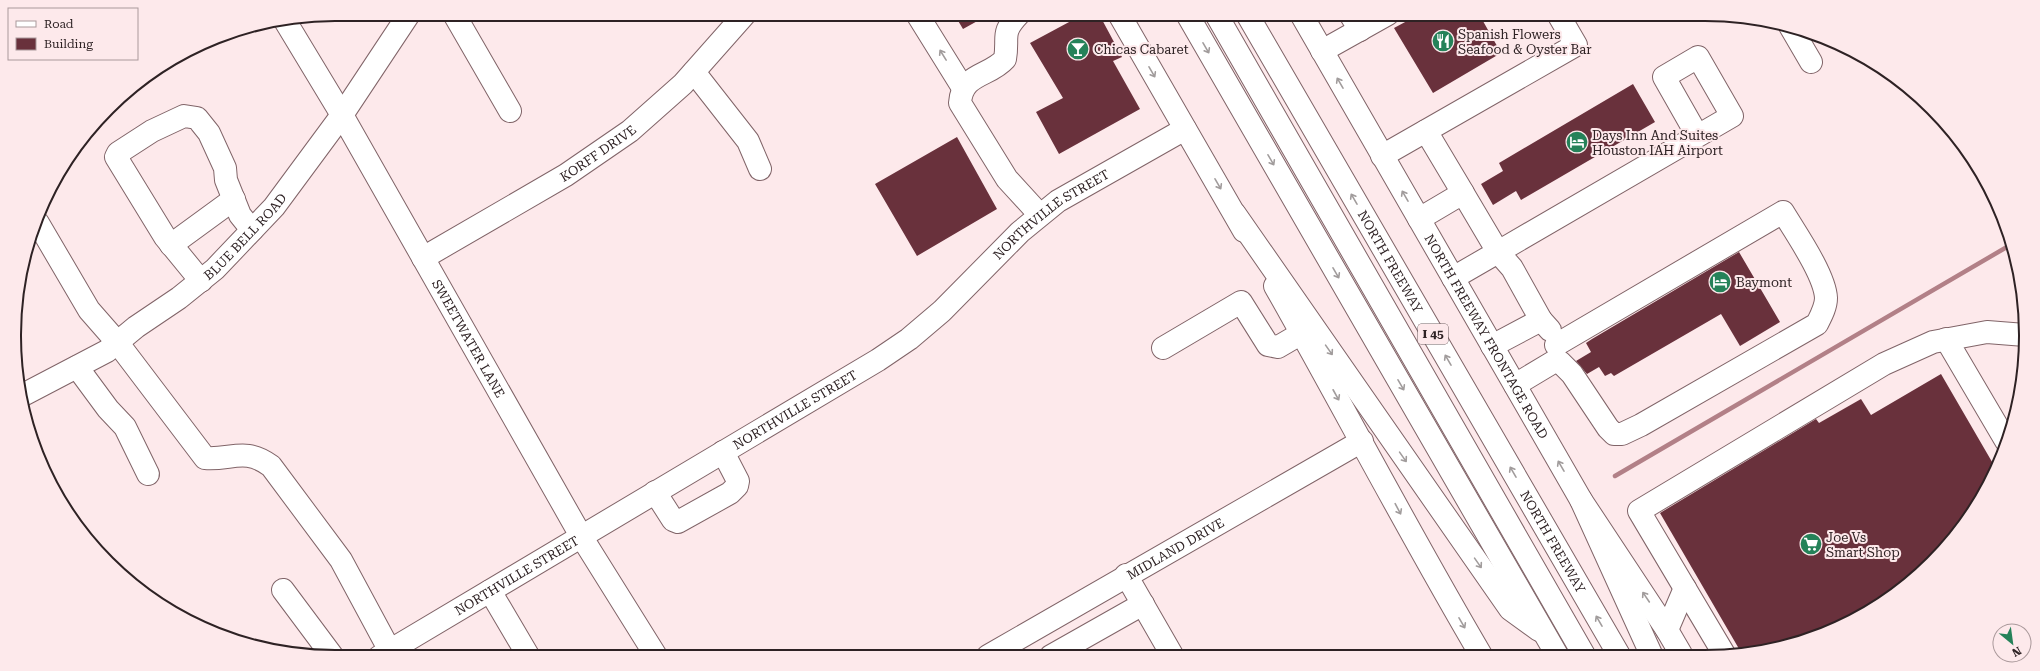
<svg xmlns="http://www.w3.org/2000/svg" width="2040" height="671" font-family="'Roboto Serif',serif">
<rect width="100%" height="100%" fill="#fde9eb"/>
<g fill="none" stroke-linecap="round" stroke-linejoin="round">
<!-- stream -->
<path stroke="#b28087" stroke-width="4.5" d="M 1615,476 L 2012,244"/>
</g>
<!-- building -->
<path fill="#69313c" d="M 954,14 L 990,14 L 963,29 Z
M 1084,14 L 1099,14 L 1122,57 L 1113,61 L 1140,109 L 1059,154 L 1036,112 L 1063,98 L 1030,43 Z
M 1420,14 L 1479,14 L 1501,53 L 1433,93 L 1394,28 Z
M 1633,84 L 1655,122 L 1521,200 L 1516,191 L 1493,205 L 1481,184 L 1503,171 L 1499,163 Z
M 957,137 L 997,209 L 917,256 L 875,184 Z
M 1739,252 L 1780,322 L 1740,346 L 1721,314 L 1614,376 L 1611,373 L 1605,376 L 1599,367 L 1587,374 L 1576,361 L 1591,352 L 1586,343 L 1592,339 Z
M 1941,374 L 1995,467 L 1983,496 L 1917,577 L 1828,632 L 1742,654 L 1660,513 L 1816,419 L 1819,423 L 1861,399 L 1871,415 Z"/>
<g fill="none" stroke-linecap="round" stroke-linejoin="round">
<!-- minor casing -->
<g stroke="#806468" stroke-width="24">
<g id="minor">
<path d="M 454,14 L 510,111"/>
<path d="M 917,14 L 963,88"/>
<path d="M 1019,14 C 1000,34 1009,36 1005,59 C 989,77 962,73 960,103 L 1007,179 L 1040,215"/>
<path d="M 1350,14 L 1360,30"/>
<path id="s1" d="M 284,19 L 342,115 L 581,536 L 656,656"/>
<path d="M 1790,26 L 1811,62"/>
<path d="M 1322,51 L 1388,14"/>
<path d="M 694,72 L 748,141 L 760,169"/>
<path d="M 1426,131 L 1463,193"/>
<path d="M 1382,156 L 1576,45 L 1558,14"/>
<path d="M 1419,219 L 1463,193 L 1498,252 L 1453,278"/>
<path d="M 38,223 L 89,310 L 117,342 L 205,458 C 232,460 245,447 271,466 L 341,560 L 390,651"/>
<path d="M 171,245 L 234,199"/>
<path id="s2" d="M 423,258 L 566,175 L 630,131 L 683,84 L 745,14"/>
<path d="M 201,281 L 165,237 L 116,157 L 118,153 L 152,131 L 184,116 L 197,118 L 209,133 L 225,168 L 226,180 L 240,215 L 252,230"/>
<path d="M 1541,320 L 1512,268 L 1498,252 L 1732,116 L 1698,57 L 1664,77 L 1697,135"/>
<path d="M 1946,339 L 2006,441"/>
<path d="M 1492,346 L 1541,320 L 1550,330"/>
<path d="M 1163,348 L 1241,302 L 1268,345 L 1278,347 L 1302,333"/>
<path d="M 77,367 L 108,409 L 125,427 L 148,474"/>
<path d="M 1515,385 L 1555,361 L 1560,362 L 1572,374 L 1608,428 L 1614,434 L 1622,434 L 1641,425 L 1817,324 C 1821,316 1826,307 1826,298 C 1825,275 1795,232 1783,212 L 1556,345"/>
<path id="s3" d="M 21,396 L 107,351 L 136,327 L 179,298 L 215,269 L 274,207 L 342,115 L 409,14"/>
<path d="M 655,492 L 673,520 L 678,522 L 730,493 L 737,486 L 738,481 L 723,452"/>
<path d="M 1126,575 L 1172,655"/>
<path d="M 283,590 L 333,657"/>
<path d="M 490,591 L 529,657"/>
<path d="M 1667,630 L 1685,588"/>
<path d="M 1724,654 L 1639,511 L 1884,364 L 1933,342 L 1987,332 L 2025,335"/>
<path id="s4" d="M 988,656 L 1362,441"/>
<path d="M 1051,656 L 1143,604"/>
<path id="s5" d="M 379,657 L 878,360 L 909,339 L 942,311 L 1020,232 L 1058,201 L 1185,129"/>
</g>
</g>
<!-- major casing -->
<g stroke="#806468" stroke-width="24">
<g id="major">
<path d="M 1119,14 L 1244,231"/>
<path id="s6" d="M 1301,14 L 1581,500 L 1667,630 L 1681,654"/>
<path d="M 1275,286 C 1344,408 1409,533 1481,655"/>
</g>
</g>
<!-- highway casing -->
<g stroke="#806468" stroke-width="24">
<g id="highway">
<path d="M 1187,14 L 1557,655"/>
<path d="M 1216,14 L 1584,655"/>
<path id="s7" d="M 1247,14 L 1619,655"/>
<path d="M 1235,214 L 1510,609 L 1539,630"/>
<path d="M 1581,500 L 1651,654"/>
</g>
</g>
<!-- minor -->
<use href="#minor" stroke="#fff" stroke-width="22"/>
<!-- major -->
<use href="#major" stroke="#fff" stroke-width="22"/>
<!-- highway -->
<use href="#highway" stroke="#fff" stroke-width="22"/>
</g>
<!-- one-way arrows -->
<defs><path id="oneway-shaft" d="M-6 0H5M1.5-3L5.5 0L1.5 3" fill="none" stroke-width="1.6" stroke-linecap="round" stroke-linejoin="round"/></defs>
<g stroke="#a19c9c">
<use href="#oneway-shaft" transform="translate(1206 48) rotate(60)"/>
<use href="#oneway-shaft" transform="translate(943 55) rotate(-122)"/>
<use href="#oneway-shaft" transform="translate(1152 72) rotate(60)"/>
<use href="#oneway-shaft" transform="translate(1340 83) rotate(-120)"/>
<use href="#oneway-shaft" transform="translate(1271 160) rotate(60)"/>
<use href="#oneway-shaft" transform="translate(1218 184) rotate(60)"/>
<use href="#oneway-shaft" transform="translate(1405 196) rotate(-120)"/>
<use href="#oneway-shaft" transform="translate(1354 199) rotate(-120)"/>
<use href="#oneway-shaft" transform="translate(1336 273) rotate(60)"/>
<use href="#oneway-shaft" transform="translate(1329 350) rotate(55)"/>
<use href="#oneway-shaft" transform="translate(1448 360) rotate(-120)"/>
<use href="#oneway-shaft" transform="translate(1401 385) rotate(60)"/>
<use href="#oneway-shaft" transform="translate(1336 395) rotate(61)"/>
<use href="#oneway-shaft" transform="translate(1403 457) rotate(55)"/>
<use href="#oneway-shaft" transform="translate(1561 466) rotate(-120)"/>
<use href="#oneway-shaft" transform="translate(1513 472) rotate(-120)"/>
<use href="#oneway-shaft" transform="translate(1398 509) rotate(62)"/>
<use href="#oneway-shaft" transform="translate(1478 563) rotate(55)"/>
<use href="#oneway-shaft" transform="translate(1646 597) rotate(-124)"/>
<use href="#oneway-shaft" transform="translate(1599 621) rotate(-120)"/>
<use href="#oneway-shaft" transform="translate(1462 623) rotate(60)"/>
</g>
<!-- icons -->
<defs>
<g id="restaurant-disc" transform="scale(1.15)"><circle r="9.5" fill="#258259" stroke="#fde9eb"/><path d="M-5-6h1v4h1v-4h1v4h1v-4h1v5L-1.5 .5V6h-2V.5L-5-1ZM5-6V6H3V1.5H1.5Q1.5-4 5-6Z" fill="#fff"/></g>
<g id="bar-disc" transform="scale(1.15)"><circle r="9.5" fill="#258259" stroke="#fde9eb"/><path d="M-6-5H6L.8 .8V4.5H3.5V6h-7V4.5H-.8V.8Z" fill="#fff"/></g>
<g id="hotel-disc" transform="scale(1.15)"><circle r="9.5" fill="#258259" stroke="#fde9eb"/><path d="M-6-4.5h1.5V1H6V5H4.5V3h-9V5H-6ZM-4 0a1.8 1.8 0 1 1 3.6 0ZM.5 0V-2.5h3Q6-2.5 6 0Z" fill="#fff"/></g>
<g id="supermarket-disc" transform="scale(1.15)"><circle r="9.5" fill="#258259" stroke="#fde9eb"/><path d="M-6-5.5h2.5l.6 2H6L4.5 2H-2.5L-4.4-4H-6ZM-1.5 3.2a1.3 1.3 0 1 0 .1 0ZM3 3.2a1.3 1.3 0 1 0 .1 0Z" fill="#fff"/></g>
</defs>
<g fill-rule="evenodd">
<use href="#restaurant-disc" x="1443" y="41"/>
<use href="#bar-disc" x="1078" y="49"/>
<use href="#hotel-disc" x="1577" y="142"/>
<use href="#hotel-disc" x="1720" y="282"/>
<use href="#supermarket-disc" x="1811" y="544"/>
</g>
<g text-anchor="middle" stroke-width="4" stroke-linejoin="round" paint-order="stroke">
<!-- shield labels -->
<rect fill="#fde9eb" stroke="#6c5e60" stroke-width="1" x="1418" y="324" width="30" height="20" rx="3"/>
<g font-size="12" font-weight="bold" fill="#2e2224">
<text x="1433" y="338">I 45</text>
</g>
<!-- poi labels -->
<g font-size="13" fill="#2e2224" stroke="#fde9eb" text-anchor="start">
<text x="1458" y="39">Spanish Flowers<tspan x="1458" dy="15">Seafood &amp; Oyster Bar</tspan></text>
<text x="1094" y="54">Chicas Cabaret</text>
<text x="1592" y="140">Days Inn And Suites<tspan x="1592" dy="15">Houston IAH Airport</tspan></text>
<text x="1736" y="287">Baymont</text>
<text x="1826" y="542">Joe Vs<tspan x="1826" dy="15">Smart Shop</tspan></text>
</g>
<!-- street labels -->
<g font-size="13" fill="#2e2224" stroke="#fde9eb">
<text dy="5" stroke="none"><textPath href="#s2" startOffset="204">KORFF DRIVE</textPath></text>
<text dy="5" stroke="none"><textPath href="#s5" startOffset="808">NORTHVILLE STREET</textPath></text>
<text dy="5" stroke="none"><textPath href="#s3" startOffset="277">BLUE BELL ROAD</textPath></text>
<text dy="5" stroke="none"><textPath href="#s7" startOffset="286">NORTH FREEWAY</textPath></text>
<text dy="5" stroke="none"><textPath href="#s6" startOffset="372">NORTH FREEWAY FRONTAGE ROAD</textPath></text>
<text dy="5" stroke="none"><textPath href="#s1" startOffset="369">SWEETWATER LANE</textPath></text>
<text dy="5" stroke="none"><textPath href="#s5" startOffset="484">NORTHVILLE STREET</textPath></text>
<text dy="5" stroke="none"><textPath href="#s7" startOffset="610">NORTH FREEWAY</textPath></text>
<text dy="5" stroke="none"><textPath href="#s4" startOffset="216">MIDLAND DRIVE</textPath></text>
<text dy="5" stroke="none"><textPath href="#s5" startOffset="160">NORTHVILLE STREET</textPath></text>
</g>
</g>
<!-- crop -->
<path d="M0 0H2040V671H0ZM335 21H1705A314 314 0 0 1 2019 335V336A314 314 0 0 1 1705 650H335A314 314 0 0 1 21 336V335A314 314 0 0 1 335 21Z" fill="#fde9eb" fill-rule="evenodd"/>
<path fill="none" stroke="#2e2224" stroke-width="2" d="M335 21H1705A314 314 0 0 1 2019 335V336A314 314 0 0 1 1705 650H335A314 314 0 0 1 21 336V335A314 314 0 0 1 335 21Z"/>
<!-- legend -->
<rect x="8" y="8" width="130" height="52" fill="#fde9eb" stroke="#aa999b"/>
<rect x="16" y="21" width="20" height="6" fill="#ffffff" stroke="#aa999b"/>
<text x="44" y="28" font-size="12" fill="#2e2224">Road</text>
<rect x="16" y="38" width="20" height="12" fill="#69313c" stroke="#aa999b"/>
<text x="44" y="48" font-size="12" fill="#2e2224">Building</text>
<!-- north arrow -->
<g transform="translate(2012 643) rotate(151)"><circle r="19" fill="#fde9eb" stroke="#aa999b"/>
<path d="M0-3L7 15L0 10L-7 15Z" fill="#258259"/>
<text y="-6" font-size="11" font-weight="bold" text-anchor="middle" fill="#2e2224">N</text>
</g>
</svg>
